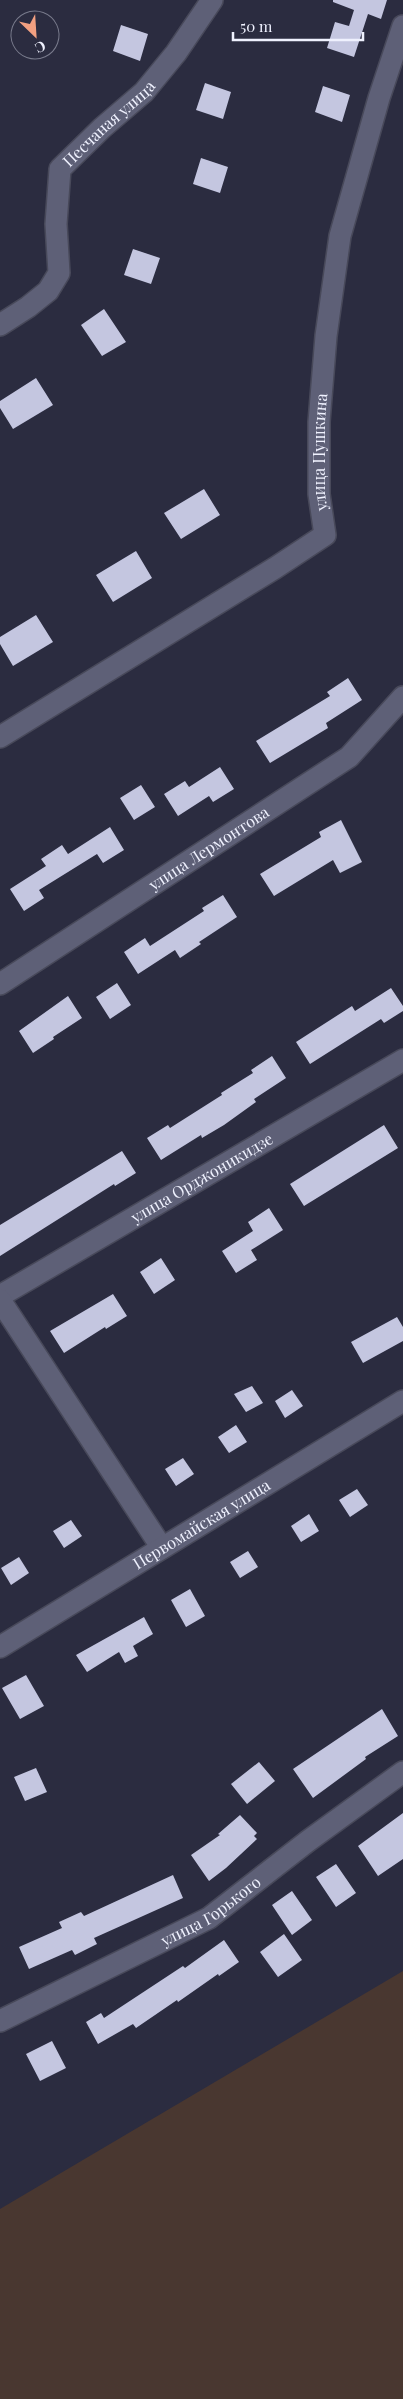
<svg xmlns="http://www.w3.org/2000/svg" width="403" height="2399" font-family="'Playfair Display',serif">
<rect width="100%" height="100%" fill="#2b2c40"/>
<!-- green -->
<path fill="#493730" d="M 403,1971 L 403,2399 L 0,2399 L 0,2209 Z"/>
<!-- building -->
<path fill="#c4c6e0" d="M 333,0 L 387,0 L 381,19 L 368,14 L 354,57 L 327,48 L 335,22 L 349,26 L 354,10 L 333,2 Z
M 121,25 L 148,34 L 140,61 L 113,51 Z
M 205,83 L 231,92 L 223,119 L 196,110 Z
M 323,86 L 350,95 L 342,122 L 315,112 Z
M 201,158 L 228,167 L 220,193 L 193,184 Z
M 133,249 L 160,258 L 151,284 L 124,275 Z
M 104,309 L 126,342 L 102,356 L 81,325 Z
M 36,378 L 53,405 L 13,429 L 0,408 L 0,401 Z
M 204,489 L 220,515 L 181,539 L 164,513 Z
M 136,551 L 152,578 L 113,602 L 96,575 Z
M 36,615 L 53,642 L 13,666 L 0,644 L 0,637 Z
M 348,678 L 362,700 L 326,723 L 328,728 L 270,763 L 256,741 L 330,696 L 327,692 Z
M 220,767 L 234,789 L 213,802 L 209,796 L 178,816 L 164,794 L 185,781 L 189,787 Z
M 141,785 L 155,807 L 134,820 L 120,798 Z
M 341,820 L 362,862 L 340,873 L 333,860 L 274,896 L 260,874 L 321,837 L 319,832 Z
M 110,827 L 124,850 L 103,863 L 97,854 L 39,890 L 44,898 L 24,911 L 10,889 L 46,866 L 41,859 L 62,845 L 68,854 Z
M 223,895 L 237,917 L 199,942 L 201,944 L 180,958 L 175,950 L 138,974 L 124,952 L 145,938 L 150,946 L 204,911 L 202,908 Z
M 117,983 L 131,1005 L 110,1019 L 96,997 Z
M 391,988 L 403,1006 L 403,1011 L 384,1023 L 381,1019 L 310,1064 L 296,1042 L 352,1006 L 355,1011 Z
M 68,996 L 82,1018 L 53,1037 L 54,1039 L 33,1053 L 19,1031 Z
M 272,1056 L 286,1078 L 254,1099 L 256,1102 L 224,1125 L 202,1138 L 201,1135 L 161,1160 L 147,1138 L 168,1125 L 170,1128 L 222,1095 L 221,1093 L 253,1073 L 251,1070 Z
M 384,1125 L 398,1148 L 304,1206 L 290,1184 Z
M 122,1151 L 136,1173 L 115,1186 L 114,1184 L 0,1256 L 0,1225 Z
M 269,1208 L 283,1230 L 251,1250 L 257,1260 L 236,1273 L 222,1251 L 253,1231 L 248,1222 Z
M 161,1258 L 175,1280 L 154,1294 L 140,1272 Z
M 113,1294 L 127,1316 L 106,1329 L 105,1327 L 64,1353 L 50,1331 Z
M 397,1317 L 403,1327 L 403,1341 L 363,1363 L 351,1342 Z
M 252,1386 L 263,1403 L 246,1412 L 234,1394 Z
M 292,1390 L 303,1406 L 285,1418 L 275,1401 Z
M 236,1425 L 247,1442 L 229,1453 L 218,1437 Z
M 183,1458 L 194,1474 L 176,1486 L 165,1469 Z
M 357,1489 L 368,1505 L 350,1517 L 339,1500 Z
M 309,1514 L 319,1531 L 301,1542 L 291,1526 Z
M 71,1520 L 82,1536 L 64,1548 L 53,1531 Z
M 248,1551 L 258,1567 L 240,1578 L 230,1562 Z
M 19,1557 L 29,1573 L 11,1585 L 1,1568 Z
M 190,1589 L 205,1616 L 186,1627 L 171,1600 Z
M 144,1617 L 153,1634 L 133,1646 L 138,1656 L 125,1663 L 119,1652 L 87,1672 L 76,1655 Z
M 26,1675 L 44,1706 L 20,1719 L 2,1688 Z
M 382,1709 L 398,1736 L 365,1757 L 366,1759 L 313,1798 L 293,1769 Z
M 259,1762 L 275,1781 L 247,1804 L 231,1784 Z
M 36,1768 L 47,1792 L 25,1801 L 14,1777 Z
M 403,1813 L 403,1859 L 378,1876 L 358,1846 Z
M 240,1815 L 257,1833 L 254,1836 L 257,1839 L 226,1868 L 209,1881 L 191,1855 L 220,1835 L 218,1834 Z
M 336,1864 L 356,1893 L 336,1907 L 316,1877 Z
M 173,1875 L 183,1898 L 94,1938 L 97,1944 L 75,1955 L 72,1950 L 29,1969 L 19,1947 L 62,1928 L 59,1922 L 81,1912 L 84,1916 Z
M 292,1891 L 312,1920 L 292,1935 L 272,1905 Z
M 284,1934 L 302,1960 L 278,1977 L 260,1952 Z
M 224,1940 L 239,1962 L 219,1976 L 218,1974 L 178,2002 L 177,2000 L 136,2028 L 133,2024 L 98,2044 L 86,2022 L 101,2013 L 104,2018 L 183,1966 L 185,1968 Z
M 52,2041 L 66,2068 L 40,2081 L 26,2054 Z"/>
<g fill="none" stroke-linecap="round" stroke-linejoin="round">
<!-- minor casing -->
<g stroke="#48495a" stroke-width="24">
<g id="minor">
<path id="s1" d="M 0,325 L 28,307 L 48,291 L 59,273 L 56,224 L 60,169 L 102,128 L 144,92 L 176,53 L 212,0"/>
<path id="s2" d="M 0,737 L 275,568 L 325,535 L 319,494 L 319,422 L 326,336 L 340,236 L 379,98 L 403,26"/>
<path id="s3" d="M 0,984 L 349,757 L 403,697"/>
<path id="s4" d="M 0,1296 L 403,1060"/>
<path d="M 0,1300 L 162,1548"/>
<path id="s5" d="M 0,1647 L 403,1401"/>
<path id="s6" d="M 0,2021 L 209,1918 L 308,1841 L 403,1772"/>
</g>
</g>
<!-- minor -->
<use href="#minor" stroke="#5e6077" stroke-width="21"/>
</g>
<g text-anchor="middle" stroke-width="5" stroke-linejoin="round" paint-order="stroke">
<!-- street labels -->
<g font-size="16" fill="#eff1fe" stroke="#2b2c40">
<text dy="6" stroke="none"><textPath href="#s1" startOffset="251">Песчаная улица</textPath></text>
<text dy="6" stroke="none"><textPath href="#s2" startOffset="466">улица Пушкина</textPath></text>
<text dy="6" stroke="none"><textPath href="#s3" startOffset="249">улица Лермонтова</textPath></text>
<text dy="6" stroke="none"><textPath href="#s4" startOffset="234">улица Орджоникидзе</textPath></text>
<text dy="6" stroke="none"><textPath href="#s5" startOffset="236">Первомайская улица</textPath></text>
<text dy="6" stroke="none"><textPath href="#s6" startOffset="238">улица Горького</textPath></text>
</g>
</g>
<!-- north arrow -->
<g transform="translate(35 35) rotate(155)"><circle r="24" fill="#2b2c40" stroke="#797b8c"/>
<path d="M0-4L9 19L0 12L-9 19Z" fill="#f2a081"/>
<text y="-8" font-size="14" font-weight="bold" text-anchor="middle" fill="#eff1fe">С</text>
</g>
<!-- scale -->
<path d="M233 32v8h130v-8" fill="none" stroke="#eff1fe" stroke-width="2.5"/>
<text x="240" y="32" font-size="15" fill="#eff1fe" stroke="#2b2c40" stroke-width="4" paint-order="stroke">50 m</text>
</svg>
